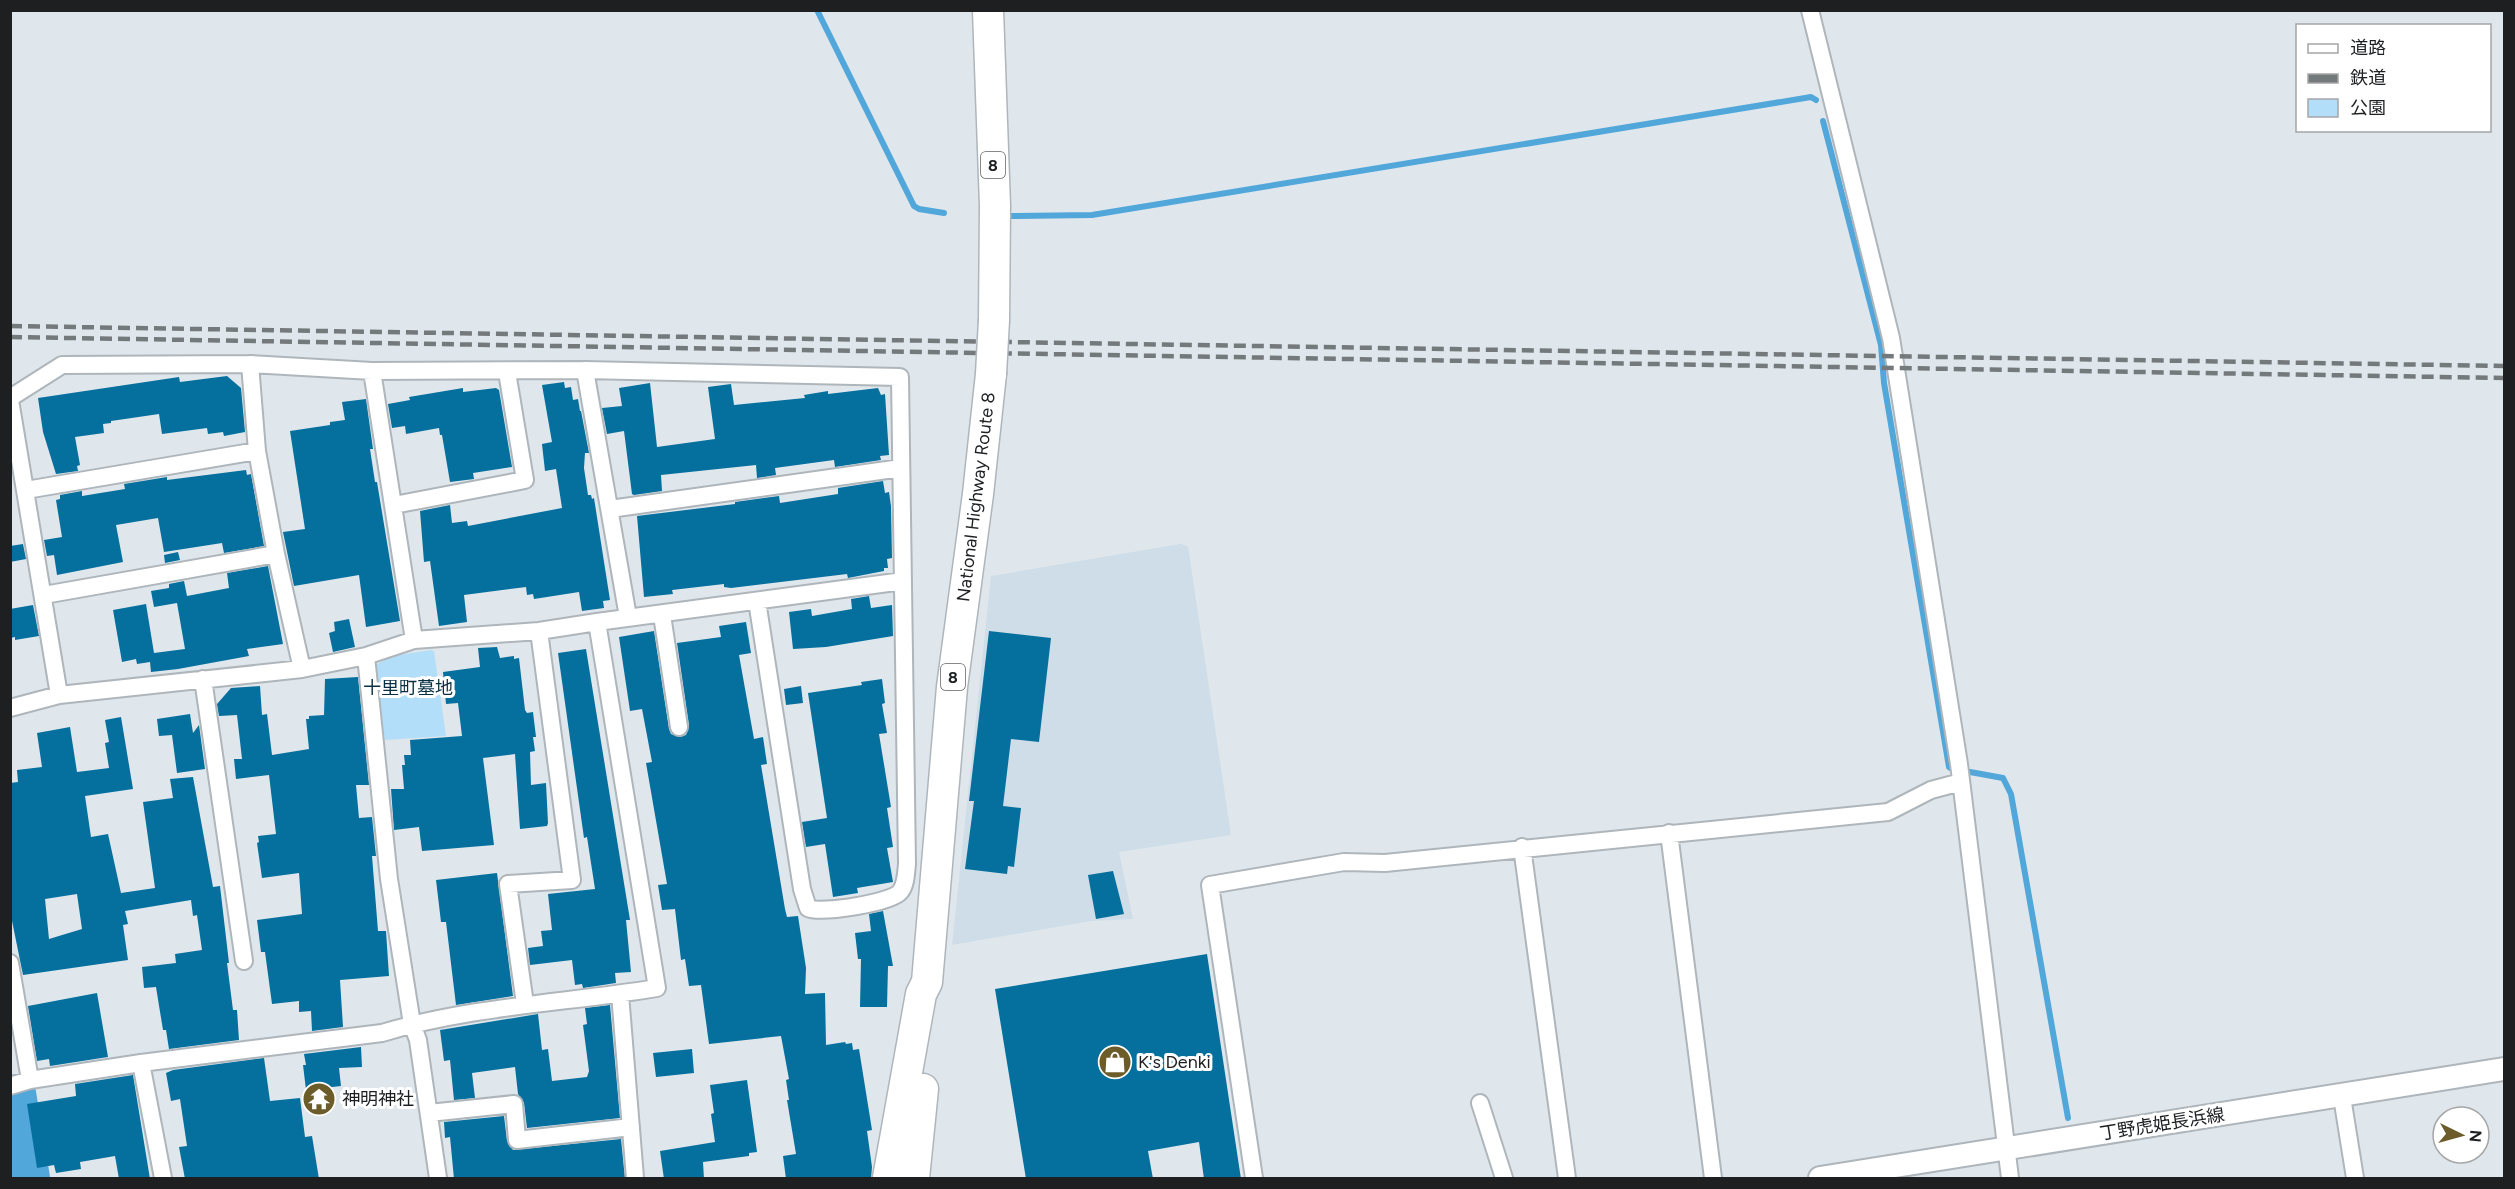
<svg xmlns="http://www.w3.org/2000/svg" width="2515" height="1189" font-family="Figtree,'Noto Sans JP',sans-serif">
<rect width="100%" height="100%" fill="#dfe7ec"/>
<!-- built -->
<path fill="#cedde7" d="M 1180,544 L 1188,546 L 1231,835 L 1119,852 L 1133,919 L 1091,921 L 952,945 L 991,576 Z"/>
<!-- green -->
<path fill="#b2defa" d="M 431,650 L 434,651 L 446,736 L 385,740 L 372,667 L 392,656 Z"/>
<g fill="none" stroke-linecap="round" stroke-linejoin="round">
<!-- stream -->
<path stroke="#52a7da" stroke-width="6" d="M 817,10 L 914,206 L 919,209 L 944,213
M 1823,121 L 1881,345 L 1884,383 L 1949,767 L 1952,769
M 1010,216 L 1092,215 L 1811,97 L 1816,100
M 1970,772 L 2003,778 L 2011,794 L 2068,1118"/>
<!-- river -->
<path stroke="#52a7da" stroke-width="38" d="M 17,1093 L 31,1178"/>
</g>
<!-- building -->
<path fill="#056f9e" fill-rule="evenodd" d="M 227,376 L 241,388 L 245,432 L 224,436 L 223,432 L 208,434 L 207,428 L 162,434 L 159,414 L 111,421 L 111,423 L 103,424 L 104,433 L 75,437 L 80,465 L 77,466 L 78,471 L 56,474 L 43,432 L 38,398 L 179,377 L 180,382 Z
M 564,382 L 565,388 L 571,387 L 573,400 L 578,399 L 580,411 L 581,411 L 589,453 L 585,453 L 584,468 L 588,495 L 591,495 L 592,499 L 594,498 L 610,600 L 603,601 L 604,608 L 582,611 L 579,592 L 534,599 L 533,594 L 527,595 L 526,587 L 464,595 L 467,622 L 439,626 L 430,561 L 424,562 L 420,511 L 450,505 L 452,523 L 467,521 L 468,526 L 562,508 L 556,469 L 545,471 L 542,444 L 552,442 L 542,385 Z
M 650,383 L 657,447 L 715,439 L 708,387 L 731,384 L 734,405 L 805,398 L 804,395 L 828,391 L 828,394 L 878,388 L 881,395 L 885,394 L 889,455 L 880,456 L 881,460 L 835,467 L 834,460 L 775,468 L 776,475 L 757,478 L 756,465 L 661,475 L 662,491 L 634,495 L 632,494 L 624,431 L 607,434 L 602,408 L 622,406 L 619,388 Z
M 463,388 L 463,392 L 496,388 L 499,390 L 512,467 L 473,473 L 474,479 L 450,482 L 442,435 L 440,435 L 439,428 L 406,434 L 405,426 L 392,428 L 388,404 L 410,400 L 409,397 Z
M 366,399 L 373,449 L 370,449 L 375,482 L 377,482 L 400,621 L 366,627 L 359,575 L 294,586 L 283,532 L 305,529 L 290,431 L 330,425 L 330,422 L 345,420 L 342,402 Z
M 246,470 L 247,475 L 251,474 L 264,546 L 224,553 L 222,543 L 164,552 L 158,518 L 116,525 L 123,562 L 57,575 L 54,555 L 47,556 L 44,540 L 62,537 L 56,500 L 60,499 L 60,495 L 82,491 L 82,496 L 125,489 L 124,484 L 167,477 L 167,480 Z
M 883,481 L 885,493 L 889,492 L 891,506 L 892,558 L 887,559 L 888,568 L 884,568 L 884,571 L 848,578 L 847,574 L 731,588 L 724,587 L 724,584 L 672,590 L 673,594 L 644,597 L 637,516 L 735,504 L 735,502 L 779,496 L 780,503 L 838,494 L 838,488 Z
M 23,544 L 26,559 L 10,562 L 10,546 Z
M 178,552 L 180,560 L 165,563 L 164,555 Z
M 268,566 L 283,644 L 247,649 L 249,656 L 178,669 L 151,672 L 150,662 L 137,664 L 136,659 L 122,662 L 113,610 L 146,604 L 154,653 L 185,649 L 177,603 L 154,607 L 151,591 L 169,588 L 169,584 L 184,581 L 187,596 L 229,588 L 227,573 Z
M 869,596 L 871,608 L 892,605 L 893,636 L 826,647 L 793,649 L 789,612 L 811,609 L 812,616 L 852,609 L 851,599 Z
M 33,605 L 39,636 L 15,640 L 15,637 L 10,638 L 10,609 Z
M 349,619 L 355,647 L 333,652 L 329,633 L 335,631 L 334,622 Z
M 746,622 L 751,653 L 739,655 L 754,739 L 763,737 L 767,764 L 761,765 L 785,909 L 787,917 L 798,916 L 806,968 L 805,994 L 825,993 L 826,1045 L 845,1042 L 846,1044 L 852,1043 L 853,1050 L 859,1049 L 872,1130 L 867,1131 L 872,1167 L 871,1179 L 786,1179 L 783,1156 L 796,1154 L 787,1100 L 789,1100 L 786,1080 L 789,1079 L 781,1036 L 709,1044 L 701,985 L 689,986 L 685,959 L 681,960 L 675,909 L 662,910 L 658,885 L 667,884 L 646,763 L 652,762 L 642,709 L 630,711 L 619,637 L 654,631 L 669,729 L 671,734 L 680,737 L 686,735 L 689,725 L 677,643 L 721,637 L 719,626 Z
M 989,631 L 1051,638 L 1039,742 L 1011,739 L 1003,806 L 1021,808 L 1014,867 L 1008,866 L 1007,874 L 965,869 L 974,801 L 969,801 Z
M 497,647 L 500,658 L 514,656 L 514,659 L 519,658 L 525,710 L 527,713 L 533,712 L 536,737 L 533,737 L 535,751 L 530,752 L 531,785 L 546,783 L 548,823 L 547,826 L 520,829 L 515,754 L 483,758 L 494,845 L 422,851 L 419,827 L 394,830 L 391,789 L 404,789 L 402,765 L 405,765 L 404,755 L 411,755 L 410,740 L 462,736 L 458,703 L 446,704 L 443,672 L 480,667 L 478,648 Z
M 586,649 L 630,920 L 626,920 L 631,972 L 615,973 L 616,983 L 583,988 L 582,984 L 575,985 L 572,960 L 530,965 L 528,948 L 543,946 L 541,931 L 552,930 L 548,894 L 595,889 L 587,837 L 584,838 L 558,653 Z
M 358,677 L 369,785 L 356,785 L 359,818 L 372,817 L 376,856 L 372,856 L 378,931 L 386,931 L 389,976 L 340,980 L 343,1027 L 312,1031 L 311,1011 L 299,1012 L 299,1001 L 272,1004 L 265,952 L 261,952 L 257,920 L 302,914 L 299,873 L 262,878 L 257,843 L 259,842 L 258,836 L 276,834 L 269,775 L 236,779 L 234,759 L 242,759 L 237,715 L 219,716 L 217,704 L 231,688 L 260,686 L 262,715 L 267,714 L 272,755 L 309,749 L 306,719 L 309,719 L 309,716 L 324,715 L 325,679 Z
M 882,679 L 885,703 L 882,704 L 887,733 L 879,734 L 891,807 L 887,808 L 893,847 L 887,848 L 893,882 L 857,888 L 858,893 L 833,897 L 825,844 L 806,847 L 802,822 L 827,818 L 808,693 L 862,685 L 861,682 Z
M 801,686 L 803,703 L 786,705 L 784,689 Z
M 190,714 L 193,733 L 199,725 L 205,769 L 177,773 L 172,735 L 159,736 L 157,719 Z
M 121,717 L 133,789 L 85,796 L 91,837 L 108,834 L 121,893 L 155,888 L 143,802 L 173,798 L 170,779 L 193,777 L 213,887 L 220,886 L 229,963 L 227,963 L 233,1010 L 237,1010 L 239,1040 L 169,1049 L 166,1030 L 163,1030 L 156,987 L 144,988 L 142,967 L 176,963 L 175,954 L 202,950 L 197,915 L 193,916 L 191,900 L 125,911 L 128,924 L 123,925 L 128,960 L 23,975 L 10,911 L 10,783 L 18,782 L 17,770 L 42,767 L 37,733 L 70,727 L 77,772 L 109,768 L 105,743 L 109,742 L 105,720 ZM 77,894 L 82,929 L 49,939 L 45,899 Z
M 1113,871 L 1124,914 L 1096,919 L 1088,875 Z
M 497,873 L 513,996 L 456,1005 L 446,922 L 441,922 L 436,880 Z
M 883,911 L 893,966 L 888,966 L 887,1007 L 860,1007 L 861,959 L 858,959 L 855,933 L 871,931 L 869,914 Z
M 1207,954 L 1241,1179 L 1204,1179 L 1199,1142 L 1148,1151 L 1153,1179 L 1026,1179 L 995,989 Z
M 97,993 L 108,1057 L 50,1066 L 49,1059 L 37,1061 L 28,1006 Z
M 610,1005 L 620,1118 L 527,1128 L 524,1103 L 518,1094 L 515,1067 L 472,1073 L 475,1098 L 454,1100 L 450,1060 L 444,1061 L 440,1030 L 538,1014 L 542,1050 L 548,1049 L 552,1081 L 587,1077 L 589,1071 L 583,1025 L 587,1024 L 585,1008 Z
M 361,1047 L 362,1067 L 339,1068 L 341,1086 L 306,1090 L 303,1065 L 306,1065 L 304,1054 Z
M 692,1049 L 694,1073 L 656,1077 L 653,1053 Z
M 264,1058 L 270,1101 L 300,1098 L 305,1137 L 312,1136 L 319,1179 L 185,1179 L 179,1147 L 187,1146 L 180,1099 L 171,1101 L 166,1073 L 173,1070 Z
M 133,1075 L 150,1179 L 119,1179 L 115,1156 L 80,1162 L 81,1169 L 56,1173 L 54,1165 L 37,1168 L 27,1104 L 76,1096 L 75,1084 Z
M 747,1080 L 757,1152 L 749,1153 L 749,1156 L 703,1162 L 704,1179 L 664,1179 L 660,1151 L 715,1142 L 711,1114 L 714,1113 L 710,1085 Z
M 504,1116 L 507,1141 L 513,1150 L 621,1139 L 625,1179 L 454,1179 L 450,1137 L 445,1138 L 444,1122 Z"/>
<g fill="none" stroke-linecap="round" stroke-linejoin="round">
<!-- street casing -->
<g stroke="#afb6bb" stroke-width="20">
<path id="street" d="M 1810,10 L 1891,338 L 1959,764 L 2010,1178
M 250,364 L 257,451 L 276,554 L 302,669
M 585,370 L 628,617
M 372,371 L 414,640
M 10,398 L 62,365 L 250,364 L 372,371 L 585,370 L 900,377 L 907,864 C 906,873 906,885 900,892 C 891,903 820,914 808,908 L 802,889 L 757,601
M 10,400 L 59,695
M 26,490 L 257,451
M 394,505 L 525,480 L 507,372
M 610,509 L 901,468
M 44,595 L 276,554
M 662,615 L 679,727
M 366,656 L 389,879 L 412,1024 L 418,1040 L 438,1178
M 203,679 L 244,961
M 10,708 L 59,695 L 302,669 L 366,656 L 414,640 L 539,631 L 597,622
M 1669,833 L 1713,1178
M 1522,847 L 1567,1178
M 10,963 L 30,1080
M 620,994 L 635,1178
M 525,1004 L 508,884 L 572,880 L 539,631
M 141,1063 L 163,1178
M 10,1086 L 30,1080 L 141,1063 L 382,1033 C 472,1006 566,1003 657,988 L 597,622 L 903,581
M 2342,1097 L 2355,1178
M 1480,1103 L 1504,1178
M 429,1113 L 514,1104 L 517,1140 L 631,1127
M 1254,1178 L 1210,885 L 1344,862 L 1385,863 L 1888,812 L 1931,790 L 1961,782"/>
</g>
<!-- secondary casing -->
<g stroke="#afb6bb" stroke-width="26">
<path id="secondary" d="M 1820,1178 L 2504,1069"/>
</g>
<!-- highway casing -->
<g stroke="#afb6bb" stroke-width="33">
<path id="highway" d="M 988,10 L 995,206 L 994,320
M 888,1178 L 921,994 L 927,982 L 952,687 L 978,494 L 991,374
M 914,1178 L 923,1089"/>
</g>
<!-- street -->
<use href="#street" stroke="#fff" stroke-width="16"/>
<!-- secondary -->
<use href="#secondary" stroke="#fff" stroke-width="22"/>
<!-- highway -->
<use href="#highway" stroke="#fff" stroke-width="30"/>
<!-- rail -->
<path stroke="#74797c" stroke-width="4.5" stroke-dasharray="12 6" stroke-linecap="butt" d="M 10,326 L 2504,366
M 10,337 L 2504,378"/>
<!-- highway-bridge casing -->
<g stroke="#afb6bb" stroke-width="33" stroke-linecap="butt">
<path id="highway-bridge" d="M 991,374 L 994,320"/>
</g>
<!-- highway-bridge -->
<use href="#highway-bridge" stroke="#fff" stroke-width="30"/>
</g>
<!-- icons -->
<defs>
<g id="shop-disc" transform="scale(1.725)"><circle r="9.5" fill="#6c5c29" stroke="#fff"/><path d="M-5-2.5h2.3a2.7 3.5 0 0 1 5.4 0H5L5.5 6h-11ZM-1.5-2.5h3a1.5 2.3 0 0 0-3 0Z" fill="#fff"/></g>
<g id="temple-disc" transform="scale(1.725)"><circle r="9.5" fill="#6c5c29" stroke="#fff"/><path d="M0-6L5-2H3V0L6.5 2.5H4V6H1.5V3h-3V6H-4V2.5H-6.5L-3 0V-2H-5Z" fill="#fff"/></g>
</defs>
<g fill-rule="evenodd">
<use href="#shop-disc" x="1115" y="1062"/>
<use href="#temple-disc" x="319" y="1099"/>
</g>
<g text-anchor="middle" stroke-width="6" stroke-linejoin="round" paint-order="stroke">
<!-- shield labels -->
<g fill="#fff" stroke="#616264" stroke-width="1.5">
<rect x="981" y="152" width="24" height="26" rx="4.5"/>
<rect x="941" y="664" width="24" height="26" rx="4.5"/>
</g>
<g font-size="16" font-weight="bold" fill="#1d1f21">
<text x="993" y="171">8</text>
<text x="953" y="683">8</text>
</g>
<!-- street labels -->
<g font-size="18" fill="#1d1f21" stroke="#fff">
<text transform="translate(976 497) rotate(-83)" y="6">National Highway Route 8</text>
<text transform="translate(2162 1124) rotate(-9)" y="6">丁野虎姫長浜線</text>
</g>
<!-- park labels -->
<g font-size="18" fill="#072f43" stroke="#fff">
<text x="408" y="694">十里町墓地</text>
</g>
<!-- poi labels -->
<g font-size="18" fill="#1d1f21" stroke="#fff" text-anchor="start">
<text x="1138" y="1068">K's Denki</text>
<text x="342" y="1105">神明神社</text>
</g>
</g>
<!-- border -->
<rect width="2515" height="1189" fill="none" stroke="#1d1f21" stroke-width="24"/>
<!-- legend -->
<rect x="2296" y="24" width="195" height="108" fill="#ffffff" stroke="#a5a5a6" stroke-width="1.5"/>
<rect x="2308" y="44" width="30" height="9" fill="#ffffff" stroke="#a5a5a6" stroke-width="1.5"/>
<text x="2350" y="54" font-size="18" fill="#1d1f21">道路</text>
<rect x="2308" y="74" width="30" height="9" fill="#74797c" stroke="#a5a5a6" stroke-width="1.5"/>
<text x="2350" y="84" font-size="18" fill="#1d1f21">鉄道</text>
<rect x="2308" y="99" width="30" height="18" fill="#b2defa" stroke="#a5a5a6" stroke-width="1.5"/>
<text x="2350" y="114" font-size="18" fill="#1d1f21">公園</text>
<!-- north arrow -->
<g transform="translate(2461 1135) rotate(95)"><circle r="28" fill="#ffffff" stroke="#a5a5a6" stroke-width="1.5"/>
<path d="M0-4.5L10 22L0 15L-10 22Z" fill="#6c5c29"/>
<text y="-9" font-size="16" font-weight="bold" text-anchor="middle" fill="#1d1f21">N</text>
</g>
</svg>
